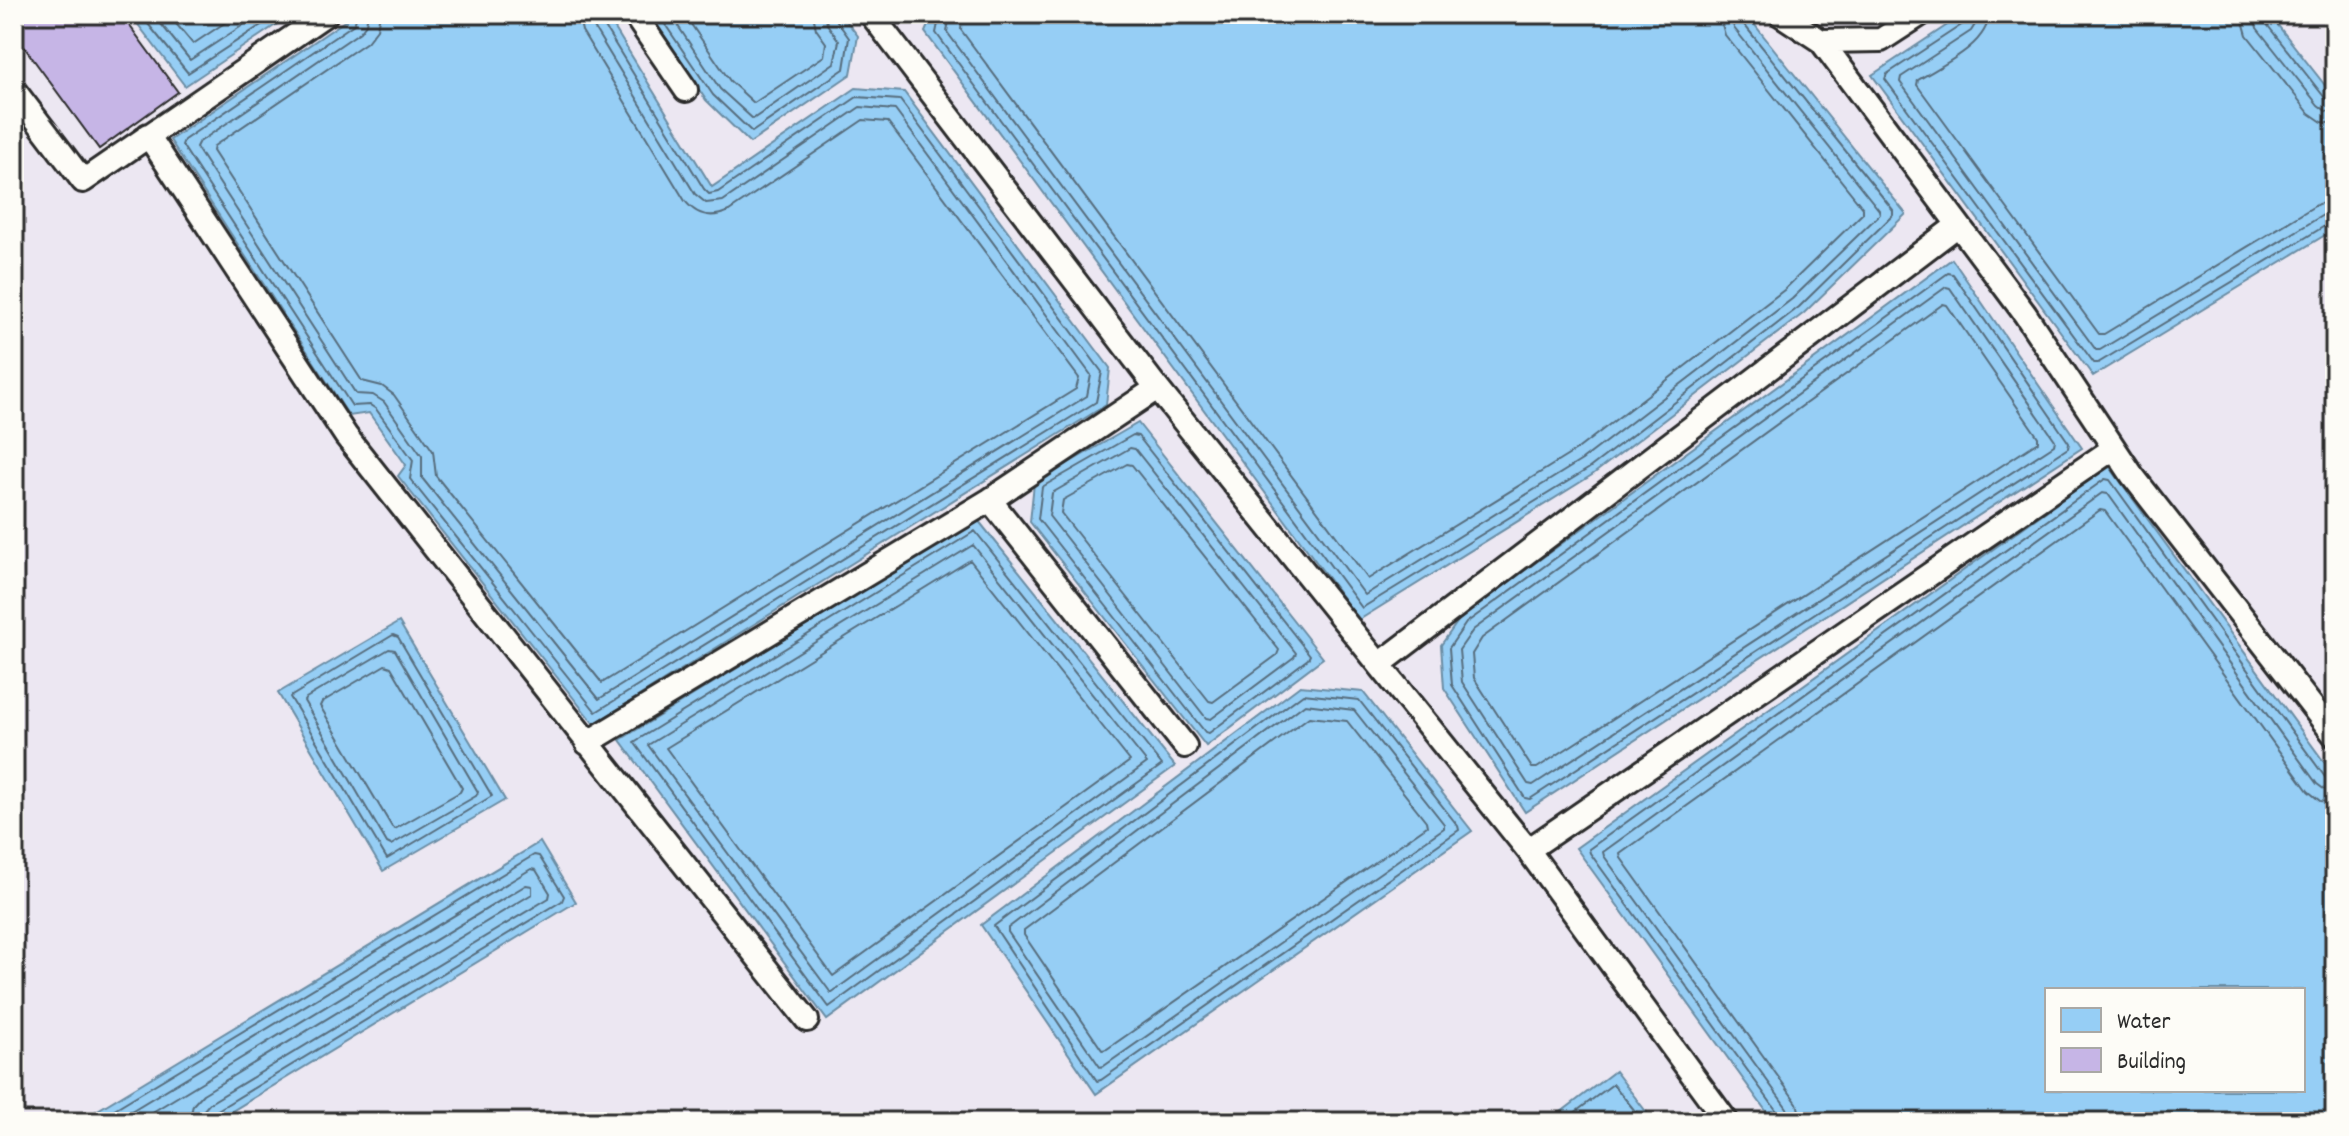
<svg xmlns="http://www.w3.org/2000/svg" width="2349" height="1136" font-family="Dekko,sans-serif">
<rect width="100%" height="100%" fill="#ece7f2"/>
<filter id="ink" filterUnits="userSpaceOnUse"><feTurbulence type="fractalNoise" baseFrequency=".0125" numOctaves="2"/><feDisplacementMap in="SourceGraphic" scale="16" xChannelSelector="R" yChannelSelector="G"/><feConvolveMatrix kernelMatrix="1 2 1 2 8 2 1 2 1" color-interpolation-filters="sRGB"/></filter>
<g filter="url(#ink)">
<!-- water -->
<path fill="#96cef5" stroke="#6b8da4" stroke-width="2" fill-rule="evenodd" d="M 130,14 L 292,14 L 185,86 Z
M 355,14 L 606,14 L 712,187 L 856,88 L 904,92 L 1110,368 L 1106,405 L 594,724 L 398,476 L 406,465 L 369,413 L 349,416 L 170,140 Z
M 648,14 L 841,14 L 858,36 L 851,74 L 750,143 L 706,100 Z
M 933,14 L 1746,14 L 1906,214 L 1804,313 L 1592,475 L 1359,620 L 925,32 Z
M 1964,14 L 2269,14 L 2335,98 L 2335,229 L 2093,376 L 1872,75 Z
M 1952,259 L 2082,448 L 1525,812 L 1444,688 L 1441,645 L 1461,617 Z
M 1138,423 L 1323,658 L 1206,746 L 1030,522 L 1034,483 Z
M 2109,466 L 2335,777 L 2335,1122 L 1774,1122 L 1576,848 ZM 2047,990 L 2303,990 L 2303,1090 L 2047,1090 Z
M 978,520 L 1175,766 L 827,1020 L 620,740 Z
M 399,622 L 505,800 L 383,871 L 278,693 Z
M 1300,686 L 1363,692 L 1472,831 L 1096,1094 L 981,925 Z
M 540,842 L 576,902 L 214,1122 L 78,1122 Z
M 1615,1071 L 1654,1122 L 1548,1122 Z"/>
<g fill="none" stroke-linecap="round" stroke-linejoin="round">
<!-- shore -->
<path stroke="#566c7c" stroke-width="2" d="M 140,14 L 188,73 L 278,14
M 153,14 L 190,60 L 260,14
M 168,14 L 193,44 L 238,14
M 358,14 L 354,24 L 184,140 L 182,145 L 352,406 L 370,405 L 376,409 L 413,460 L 410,479 L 596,712 L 1096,402 L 1102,372 L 900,100 L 857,97 L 718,192 L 709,194 L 704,189 L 601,21 L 600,14
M 368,14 L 366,24 L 360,32 L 198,143 L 196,147 L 356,394 L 373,395 L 384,402 L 422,456 L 422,478 L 599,699 L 1087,396 L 1091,375 L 895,110 L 860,107 L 723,201 L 706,203 L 695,194 L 593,26 L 590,14
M 380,14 L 377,29 L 367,42 L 214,146 L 213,151 L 362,381 L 382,386 L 394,395 L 433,451 L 436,476 L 602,683 L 1076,389 L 1079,378 L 888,122 L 863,120 L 729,211 C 712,219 697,216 685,201 L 582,31 L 578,14
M 658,14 L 713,95 L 752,132 L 844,69 L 849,38 L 837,21 L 836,14
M 670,14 L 720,89 L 753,119 L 834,63 L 839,41 L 827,24 L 825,14
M 684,14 L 730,81 L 754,103 L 824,56 L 826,43 L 816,29 L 813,14
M 940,14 L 936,33 L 1362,608 L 1588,469 L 1799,307 L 1893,215 L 1893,210 L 1742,22 L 1741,14
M 950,14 L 947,32 L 1365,595 L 1582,460 L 1792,299 L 1880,214 L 1879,210 L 1734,28 L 1731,14
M 962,14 L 961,30 L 1368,579 L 1575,451 L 1784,290 L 1863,213 L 1863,208 L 1725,35 L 1719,14
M 1967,14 L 1963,24 L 1887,74 L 1885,79 L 2094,363 L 2098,363 L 2328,224 L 2335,222
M 1977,14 L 1976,23 L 1971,31 L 1901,77 L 1900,82 L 2096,350 L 2100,350 L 2323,215 L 2335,212
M 1989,14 C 1988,45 1942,65 1918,80 L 1917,85 L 2099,334 L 2104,334 L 2318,204 L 2335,200
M 2241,14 L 2247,35 L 2309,113 L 2322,122 L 2335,124
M 2254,14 L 2257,28 L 2318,105 L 2326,111 L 2335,112
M 2264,14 L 2265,22 L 2325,98 L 2335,102
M 1948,273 L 1953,274 L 2069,443 L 2068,448 L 1530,799 L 1525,798 L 1452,685 L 1449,648 L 1466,623 Z
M 1946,287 L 1950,288 L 2055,440 L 2054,445 L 1533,785 L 1528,784 L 1462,682 L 1459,650 L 1473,630 Z
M 1943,304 L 1947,305 L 2038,437 L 2038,442 L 1537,768 L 1532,768 L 1474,678 L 1472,654 L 1482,638 Z
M 1133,435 L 1138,436 L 1310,655 L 1308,659 L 1209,733 L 1205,732 L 1038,519 L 1042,487 Z
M 1130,448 L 1135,449 L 1296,653 L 1294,657 L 1211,719 L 1206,718 L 1049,516 L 1052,493 Z
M 1127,464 L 1132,465 L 1279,650 L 1277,655 L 1213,702 L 1209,701 L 1061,513 L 1063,500 Z
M 975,531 L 1162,765 L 829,1007 L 634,742 Z
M 973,545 L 1147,763 L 831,993 L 648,745 Z
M 970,560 L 1130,761 L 833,976 L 666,748 Z
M 393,635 L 398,637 L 492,796 L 387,859 L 290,697 Z
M 389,649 L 395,650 L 478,792 L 476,796 L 391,845 L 387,843 L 304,701 L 306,698 Z
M 385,665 L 391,667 L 462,788 L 460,792 L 395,829 L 392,827 L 320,706 L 322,702 Z
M 1303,694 L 1359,700 L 1458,826 L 1459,830 L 1101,1080 L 1097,1081 L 994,926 Z
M 1305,704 L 1354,710 L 1444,824 L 1444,828 L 1104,1066 L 1100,1067 L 1008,932 L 1008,928 Z
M 1309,717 L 1347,721 L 1426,821 L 1427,826 L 1107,1049 L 1102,1050 L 1024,935 L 1024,930 Z
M 93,1122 L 534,855 L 539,856 L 564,896 L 562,901 L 216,1111 L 211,1122
M 113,1122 L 531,869 L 536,870 L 550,893 L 549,898 L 210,1103 L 203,1111 L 201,1122
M 136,1122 L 526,885 L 532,886 L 532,894 L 203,1094 L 193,1105 L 189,1122
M 1562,1122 L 1613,1084 L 1644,1122
M 1780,1122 L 1779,1114 L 1590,853 L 1589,849 L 2105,479 L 2110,480 L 2325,777 L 2335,781
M 1790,1122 L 1787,1108 L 1604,856 L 1603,852 L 2102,493 L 2108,494 L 2317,784 L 2325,790 L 2335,791
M 1802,1122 L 1797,1103 L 1621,858 L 1620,854 L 2100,510 L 2105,511 L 2308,791 L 2320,801 L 2335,803"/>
</g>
<!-- building -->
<path fill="#c6b5e6" stroke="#2b2b2b" stroke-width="2" d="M 14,14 L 121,14 L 178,92 L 99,149 L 14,33 Z"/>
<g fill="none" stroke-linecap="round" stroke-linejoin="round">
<!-- lane casing -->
<g stroke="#2b2b2b" stroke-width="28">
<path id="lane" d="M 634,14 L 686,90
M 871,14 L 1157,388 L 1528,850 L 1727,1122
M 1780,14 L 1821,41 L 1881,40 L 1921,14
M 1821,41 L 2025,314 L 2132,475 L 2335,736
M 14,90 L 83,181 L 326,14
M 148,135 L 346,436 L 807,1020
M 990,500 L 1185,746
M 1380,664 L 1958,225
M 587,743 L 990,500 L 1157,388
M 1528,850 L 2114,448"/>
</g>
<!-- lane -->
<use href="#lane" stroke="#fdfcf7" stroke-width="22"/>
</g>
</g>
<!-- margin -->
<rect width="2349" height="1136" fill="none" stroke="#fdfcf7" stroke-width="48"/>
<rect x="24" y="24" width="2301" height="1088" fill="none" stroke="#2b2b2b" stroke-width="3" filter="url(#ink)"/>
<!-- legend -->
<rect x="2045" y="988" width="260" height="104" fill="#fdfcf7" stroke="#a9a8a5" stroke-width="2"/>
<rect x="2061" y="1008" width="40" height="24" fill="#96cef5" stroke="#a9a8a5" stroke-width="2"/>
<text x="2117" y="1028" font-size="24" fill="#2b2b2b">Water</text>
<rect x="2061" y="1048" width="40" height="24" fill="#c6b5e6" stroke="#a9a8a5" stroke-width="2"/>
<text x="2117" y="1068" font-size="24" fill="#2b2b2b">Building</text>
</svg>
